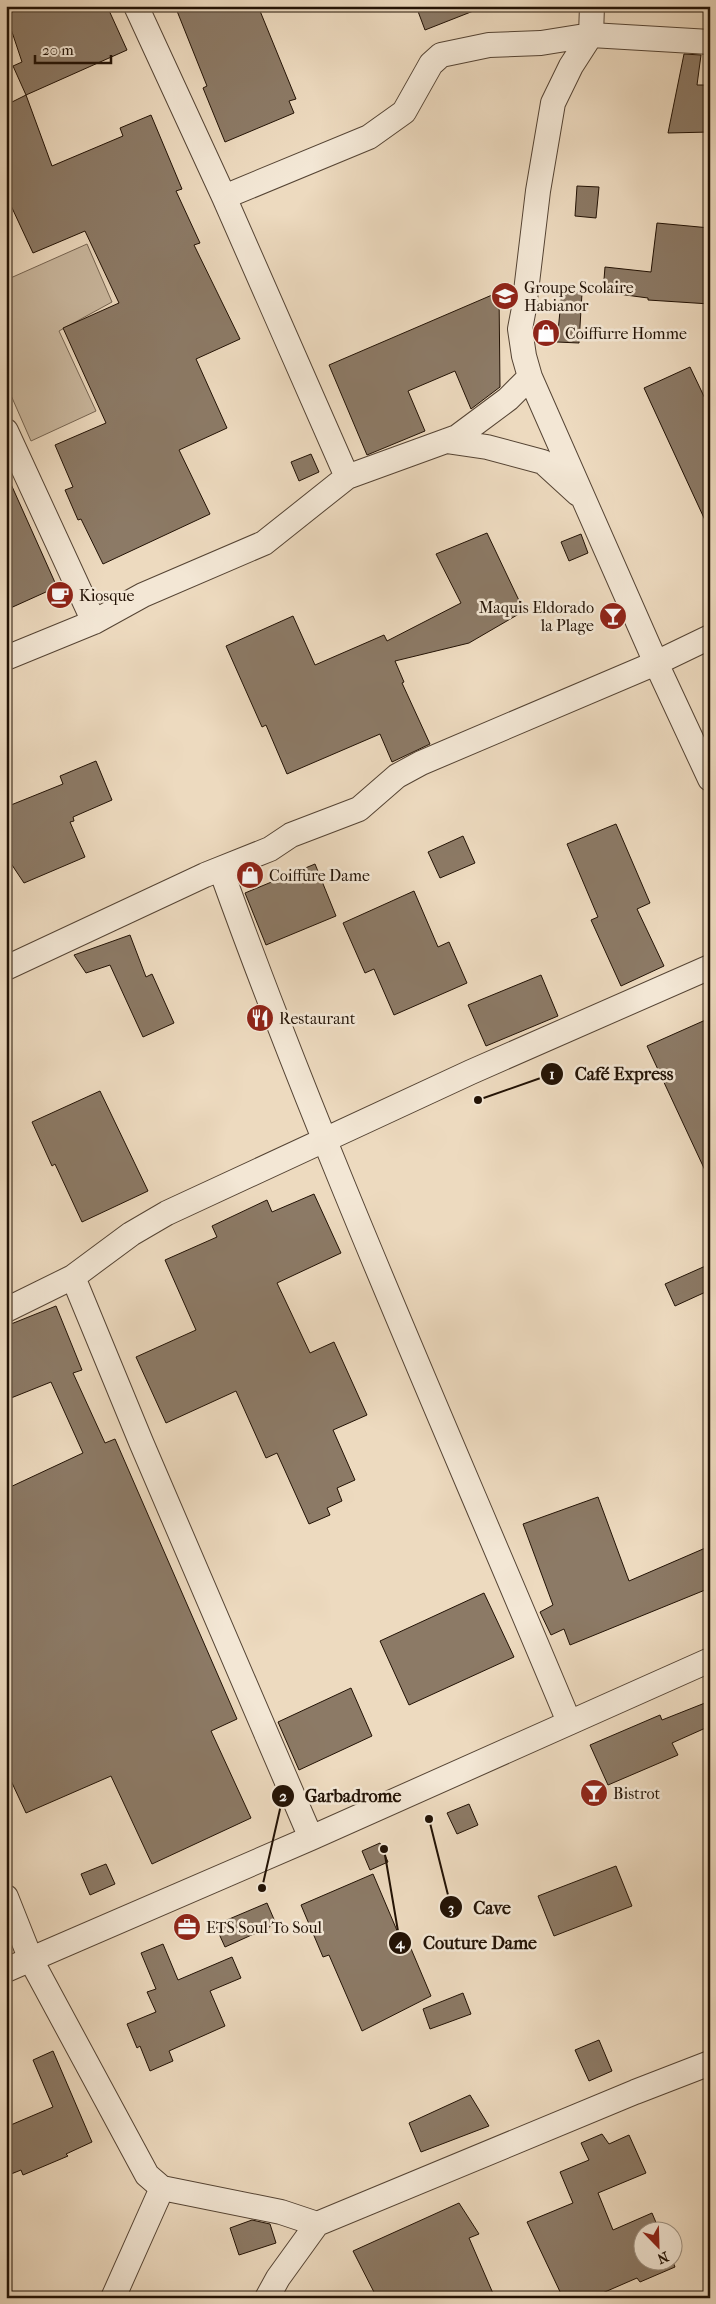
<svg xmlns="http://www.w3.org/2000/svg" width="716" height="2304" font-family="'IM FELL French Canon',serif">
<rect width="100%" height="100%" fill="#eddabf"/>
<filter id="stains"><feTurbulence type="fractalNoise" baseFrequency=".004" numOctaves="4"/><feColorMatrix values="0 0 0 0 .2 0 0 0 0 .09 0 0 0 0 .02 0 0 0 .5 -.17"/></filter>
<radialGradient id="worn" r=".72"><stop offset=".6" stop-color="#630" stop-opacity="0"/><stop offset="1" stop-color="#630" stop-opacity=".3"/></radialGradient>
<!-- green -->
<path fill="#cab89f" stroke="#766552" d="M 87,244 L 112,302 L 59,331 L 96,411 L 31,441 L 6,384 L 6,280 Z"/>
<!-- building -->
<path fill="#8c7a66" stroke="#221205" d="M 6,6 L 107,6 L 127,50 L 26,95 L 13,66 L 22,62 L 6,14 Z
M 175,6 L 258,6 L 296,99 L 289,101 L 294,113 L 225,142 L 203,88 L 207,86 Z
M 416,6 L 481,6 L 481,8 L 425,30 Z
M 684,54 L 701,55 L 697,85 L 710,85 L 710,132 L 668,133 Z
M 26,95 L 52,166 L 123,136 L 120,128 L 151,115 L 182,189 L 176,191 L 200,243 L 194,245 L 240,339 L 196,359 L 227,428 L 179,450 L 210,514 L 103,564 L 81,519 L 78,520 L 65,490 L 73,487 L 55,445 L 106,423 L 63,328 L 119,303 L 85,231 L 33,253 L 6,195 L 6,105 Z
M 577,186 L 599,187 L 596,218 L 575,216 Z
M 657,223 L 710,228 L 710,304 L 648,300 L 648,298 L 603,292 L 605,267 L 651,272 Z
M 562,290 L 582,293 L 579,343 L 557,342 Z
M 499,292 L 500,387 L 471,409 L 455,371 L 408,391 L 425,431 L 367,455 L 329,365 Z
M 690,367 L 710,409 L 710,531 L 644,388 Z
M 311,454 L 319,472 L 299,481 L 291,462 Z
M 6,473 L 57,587 L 6,610 Z
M 487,533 L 524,611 L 469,643 L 395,661 L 404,682 L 402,683 L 430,744 L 392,762 L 380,734 L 287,774 L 266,725 L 262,727 L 226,646 L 293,616 L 315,665 L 384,635 L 387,641 L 461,603 L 436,554 Z
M 581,534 L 588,553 L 569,561 L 561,542 Z
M 96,761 L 112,800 L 73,817 L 74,821 L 70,822 L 85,857 L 24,883 L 6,856 L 6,807 L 63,784 L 60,776 Z
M 616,824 L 650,903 L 637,909 L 664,966 L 621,986 L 591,920 L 598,917 L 567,844 Z
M 463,836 L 475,863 L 440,878 L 428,852 Z
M 315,864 L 336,916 L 266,945 L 245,893 Z
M 414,891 L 438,947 L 449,942 L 467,983 L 394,1015 L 374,969 L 365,973 L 343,923 Z
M 130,935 L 146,977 L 152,974 L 174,1023 L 143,1037 L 110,965 L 86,973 L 74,955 Z
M 541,975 L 558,1016 L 486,1046 L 468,1005 Z
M 710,1018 L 710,1181 L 647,1046 Z
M 100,1091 L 148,1191 L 82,1222 L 55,1164 L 52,1166 L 32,1122 Z
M 314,1194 L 341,1253 L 277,1283 L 310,1353 L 334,1342 L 367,1415 L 333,1430 L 355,1480 L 337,1488 L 342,1501 L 327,1508 L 330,1515 L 309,1524 L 277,1453 L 266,1458 L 236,1391 L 166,1423 L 136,1357 L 196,1330 L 165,1260 L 217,1237 L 212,1226 L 267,1200 L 272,1212 Z
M 710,1264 L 710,1290 L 675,1306 L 665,1284 Z
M 56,1306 L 82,1370 L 73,1373 L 105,1443 L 115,1439 L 237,1719 L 211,1731 L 251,1818 L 152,1864 L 111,1776 L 26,1813 L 6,1770 L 6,1489 L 83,1453 L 51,1382 L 6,1400 L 6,1326 Z
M 598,1497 L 629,1581 L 710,1546 L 710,1588 L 570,1645 L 564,1629 L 551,1635 L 540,1612 L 553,1605 L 523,1524 Z
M 484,1593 L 514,1657 L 409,1705 L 380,1641 Z
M 351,1688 L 372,1736 L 299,1770 L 278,1722 Z
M 710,1701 L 710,1726 L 672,1743 L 678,1755 L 608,1785 L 590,1745 L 660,1715 L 662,1720 Z
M 469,1804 L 478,1825 L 457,1834 L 447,1813 Z
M 380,1843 L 388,1862 L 370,1870 L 362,1851 Z
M 106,1864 L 115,1884 L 90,1895 L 81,1874 Z
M 616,1866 L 632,1906 L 554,1936 L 538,1896 Z
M 373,1874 L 404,1947 L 409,1944 L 431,1996 L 362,2031 L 329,1955 L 323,1957 L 301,1905 Z
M 267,1903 L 276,1924 L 225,1947 L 215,1925 Z
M 163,1944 L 178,1980 L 232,1957 L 241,1978 L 210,1991 L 225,2026 L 169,2051 L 173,2061 L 150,2071 L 140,2046 L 137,2048 L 127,2024 L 156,2012 L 147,1992 L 156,1989 L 141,1953 Z
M 463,1993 L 471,2014 L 430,2029 L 423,2009 Z
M 599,2040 L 612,2071 L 589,2081 L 575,2050 Z
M 53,2051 L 92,2142 L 66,2154 L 68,2156 L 23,2175 L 21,2170 L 6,2176 L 6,2127 L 53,2107 L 33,2060 Z
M 470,2095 L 489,2126 L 421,2152 L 409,2123 Z
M 602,2134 L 609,2144 L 629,2135 L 646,2173 L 598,2193 L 613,2230 L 652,2213 L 660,2232 L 644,2232 L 644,2262 L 673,2262 L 675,2267 L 640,2282 L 637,2278 L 591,2298 L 563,2298 L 527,2222 L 573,2203 L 560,2172 L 589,2160 L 581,2143 Z
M 459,2203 L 479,2234 L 469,2238 L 495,2298 L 377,2298 L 353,2251 Z
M 252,2220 L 270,2224 L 276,2243 L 239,2255 L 230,2228 Z"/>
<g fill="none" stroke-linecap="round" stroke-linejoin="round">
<!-- street casing -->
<g stroke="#554434" stroke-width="26">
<path id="street" d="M 136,6 L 224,197 L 347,477
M 592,6 L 591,35 L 571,66 L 553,103 L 538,191 L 524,308 L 520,329 L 524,356 L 530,377 L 656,663 L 710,779
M 224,197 L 369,137 L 404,112 L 431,64 L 441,55 L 489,45 L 541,43 L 591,35 L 710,42
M 6,431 L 94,622
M 446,441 L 487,447 L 543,462 L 578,494
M 6,658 L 94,622 L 143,595 L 264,543 L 347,477 L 457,437 L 508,399 L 530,377
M 221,870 C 325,1159 451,1439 569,1722
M 6,968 L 205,875 L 270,849 L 291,835 L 359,809 L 397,776 L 421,763 L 656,663 L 710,637
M 73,1277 L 141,1442 L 311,1838
M 6,1310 L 73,1277 L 131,1234 L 167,1213 L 471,1072 L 710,967
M 6,1897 L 31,1960 L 147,2175 L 162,2188 L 281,2212 L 317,2224
M 6,1970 L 311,1838 L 710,1660
M 113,2298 L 162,2188
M 267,2298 L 278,2278 L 317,2224 L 635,2092 L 710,2063"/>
</g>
<!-- street -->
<use href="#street" stroke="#f3e7d5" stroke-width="24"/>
</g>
<!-- icons -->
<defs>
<g id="school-disc" transform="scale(1.4375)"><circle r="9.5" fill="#8f2418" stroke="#f3e7d5"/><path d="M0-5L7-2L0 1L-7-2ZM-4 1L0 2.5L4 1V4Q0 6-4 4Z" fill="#fff"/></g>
<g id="shop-disc" transform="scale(1.4375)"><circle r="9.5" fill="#8f2418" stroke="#f3e7d5"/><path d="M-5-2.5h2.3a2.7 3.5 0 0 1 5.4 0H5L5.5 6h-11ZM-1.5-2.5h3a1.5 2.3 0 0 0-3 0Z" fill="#fff"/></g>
<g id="cafe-disc" transform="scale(1.4375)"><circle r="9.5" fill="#8f2418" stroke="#f3e7d5"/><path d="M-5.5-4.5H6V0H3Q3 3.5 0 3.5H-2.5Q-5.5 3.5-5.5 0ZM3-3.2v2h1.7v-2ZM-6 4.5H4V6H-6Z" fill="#fff"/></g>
<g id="bar-disc" transform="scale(1.4375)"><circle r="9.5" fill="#8f2418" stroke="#f3e7d5"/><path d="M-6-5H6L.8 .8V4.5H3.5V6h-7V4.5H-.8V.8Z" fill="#fff"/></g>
<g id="restaurant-disc" transform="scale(1.4375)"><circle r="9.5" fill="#8f2418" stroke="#f3e7d5"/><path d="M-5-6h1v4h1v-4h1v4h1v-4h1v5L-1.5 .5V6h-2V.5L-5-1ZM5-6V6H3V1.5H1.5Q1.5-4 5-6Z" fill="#fff"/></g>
<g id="office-disc" transform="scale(1.4375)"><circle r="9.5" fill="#8f2418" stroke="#f3e7d5"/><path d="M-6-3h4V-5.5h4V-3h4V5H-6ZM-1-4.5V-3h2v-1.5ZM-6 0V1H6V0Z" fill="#fff"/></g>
</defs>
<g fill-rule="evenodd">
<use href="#school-disc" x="505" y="296"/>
<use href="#shop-disc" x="546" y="333"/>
<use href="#cafe-disc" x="60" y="595"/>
<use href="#bar-disc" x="613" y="616"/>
<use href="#shop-disc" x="250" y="875"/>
<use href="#restaurant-disc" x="260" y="1018"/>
<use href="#bar-disc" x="594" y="1793"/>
<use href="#office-disc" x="187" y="1927"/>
</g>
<g text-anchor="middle" stroke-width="5" stroke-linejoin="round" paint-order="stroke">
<!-- poi labels -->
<g font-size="16" fill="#221205" stroke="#f3e7d5" text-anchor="start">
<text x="524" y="293">Groupe Scolaire<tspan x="524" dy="18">Habianor</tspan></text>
<text x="565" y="339">Coiffurre Homme</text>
<text x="79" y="601">Kiosque</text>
<text x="594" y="613" text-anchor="end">Maquis Eldorado<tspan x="594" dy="18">la Plage</tspan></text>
<text x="269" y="881">Coiffure Dame</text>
<text x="279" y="1024">Restaurant</text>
<text x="613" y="1799">Bistrot</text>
<text x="206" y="1933">ETS Soul To Soul</text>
</g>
</g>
<!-- callouts -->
<path fill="none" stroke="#221205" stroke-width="2" d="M478 1100L552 1074M262 1888L283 1796M429 1819L451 1907M384 1849L400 1943"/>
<g fill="#221205" stroke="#f3e7d5" stroke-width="2">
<circle cx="478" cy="1100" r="5"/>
<circle cx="262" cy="1888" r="5"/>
<circle cx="429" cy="1819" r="5"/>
<circle cx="384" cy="1849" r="5"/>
<circle cx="552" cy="1074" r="12"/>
<circle cx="283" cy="1796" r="12"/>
<circle cx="451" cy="1907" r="12"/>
<circle cx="400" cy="1943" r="12"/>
</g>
<g font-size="15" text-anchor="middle" font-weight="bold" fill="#fff">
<text x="552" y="1079">1</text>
<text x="283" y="1801">2</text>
<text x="451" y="1913">3</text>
<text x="400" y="1948">4</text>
</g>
<g font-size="18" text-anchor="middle" font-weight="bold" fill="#221205" stroke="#f3e7d5" stroke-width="5" stroke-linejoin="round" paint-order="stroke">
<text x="624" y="1080">Café Express</text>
<text x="353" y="1802">Garbadrome</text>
<text x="492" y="1914">Cave</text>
<text x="480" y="1949">Couture Dame</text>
</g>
<!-- margin -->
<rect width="716" height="2304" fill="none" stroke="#eddabf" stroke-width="25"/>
<rect x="8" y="8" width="701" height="2289" fill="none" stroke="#221205" stroke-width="2.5"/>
<rect x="12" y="12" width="691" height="2279" fill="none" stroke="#221205"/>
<!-- north arrow -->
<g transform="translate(658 2246) rotate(157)"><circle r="24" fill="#f3e7d5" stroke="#9f9282"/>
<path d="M0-4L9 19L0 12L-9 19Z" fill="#8f2418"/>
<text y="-8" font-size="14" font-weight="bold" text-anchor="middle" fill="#221205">N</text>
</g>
<!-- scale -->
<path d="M35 55v8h76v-8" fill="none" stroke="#221205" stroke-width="2.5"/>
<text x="42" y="55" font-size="15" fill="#221205" stroke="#f3e7d5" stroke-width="4" paint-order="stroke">20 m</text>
<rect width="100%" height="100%" filter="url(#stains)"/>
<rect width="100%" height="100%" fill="url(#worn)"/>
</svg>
